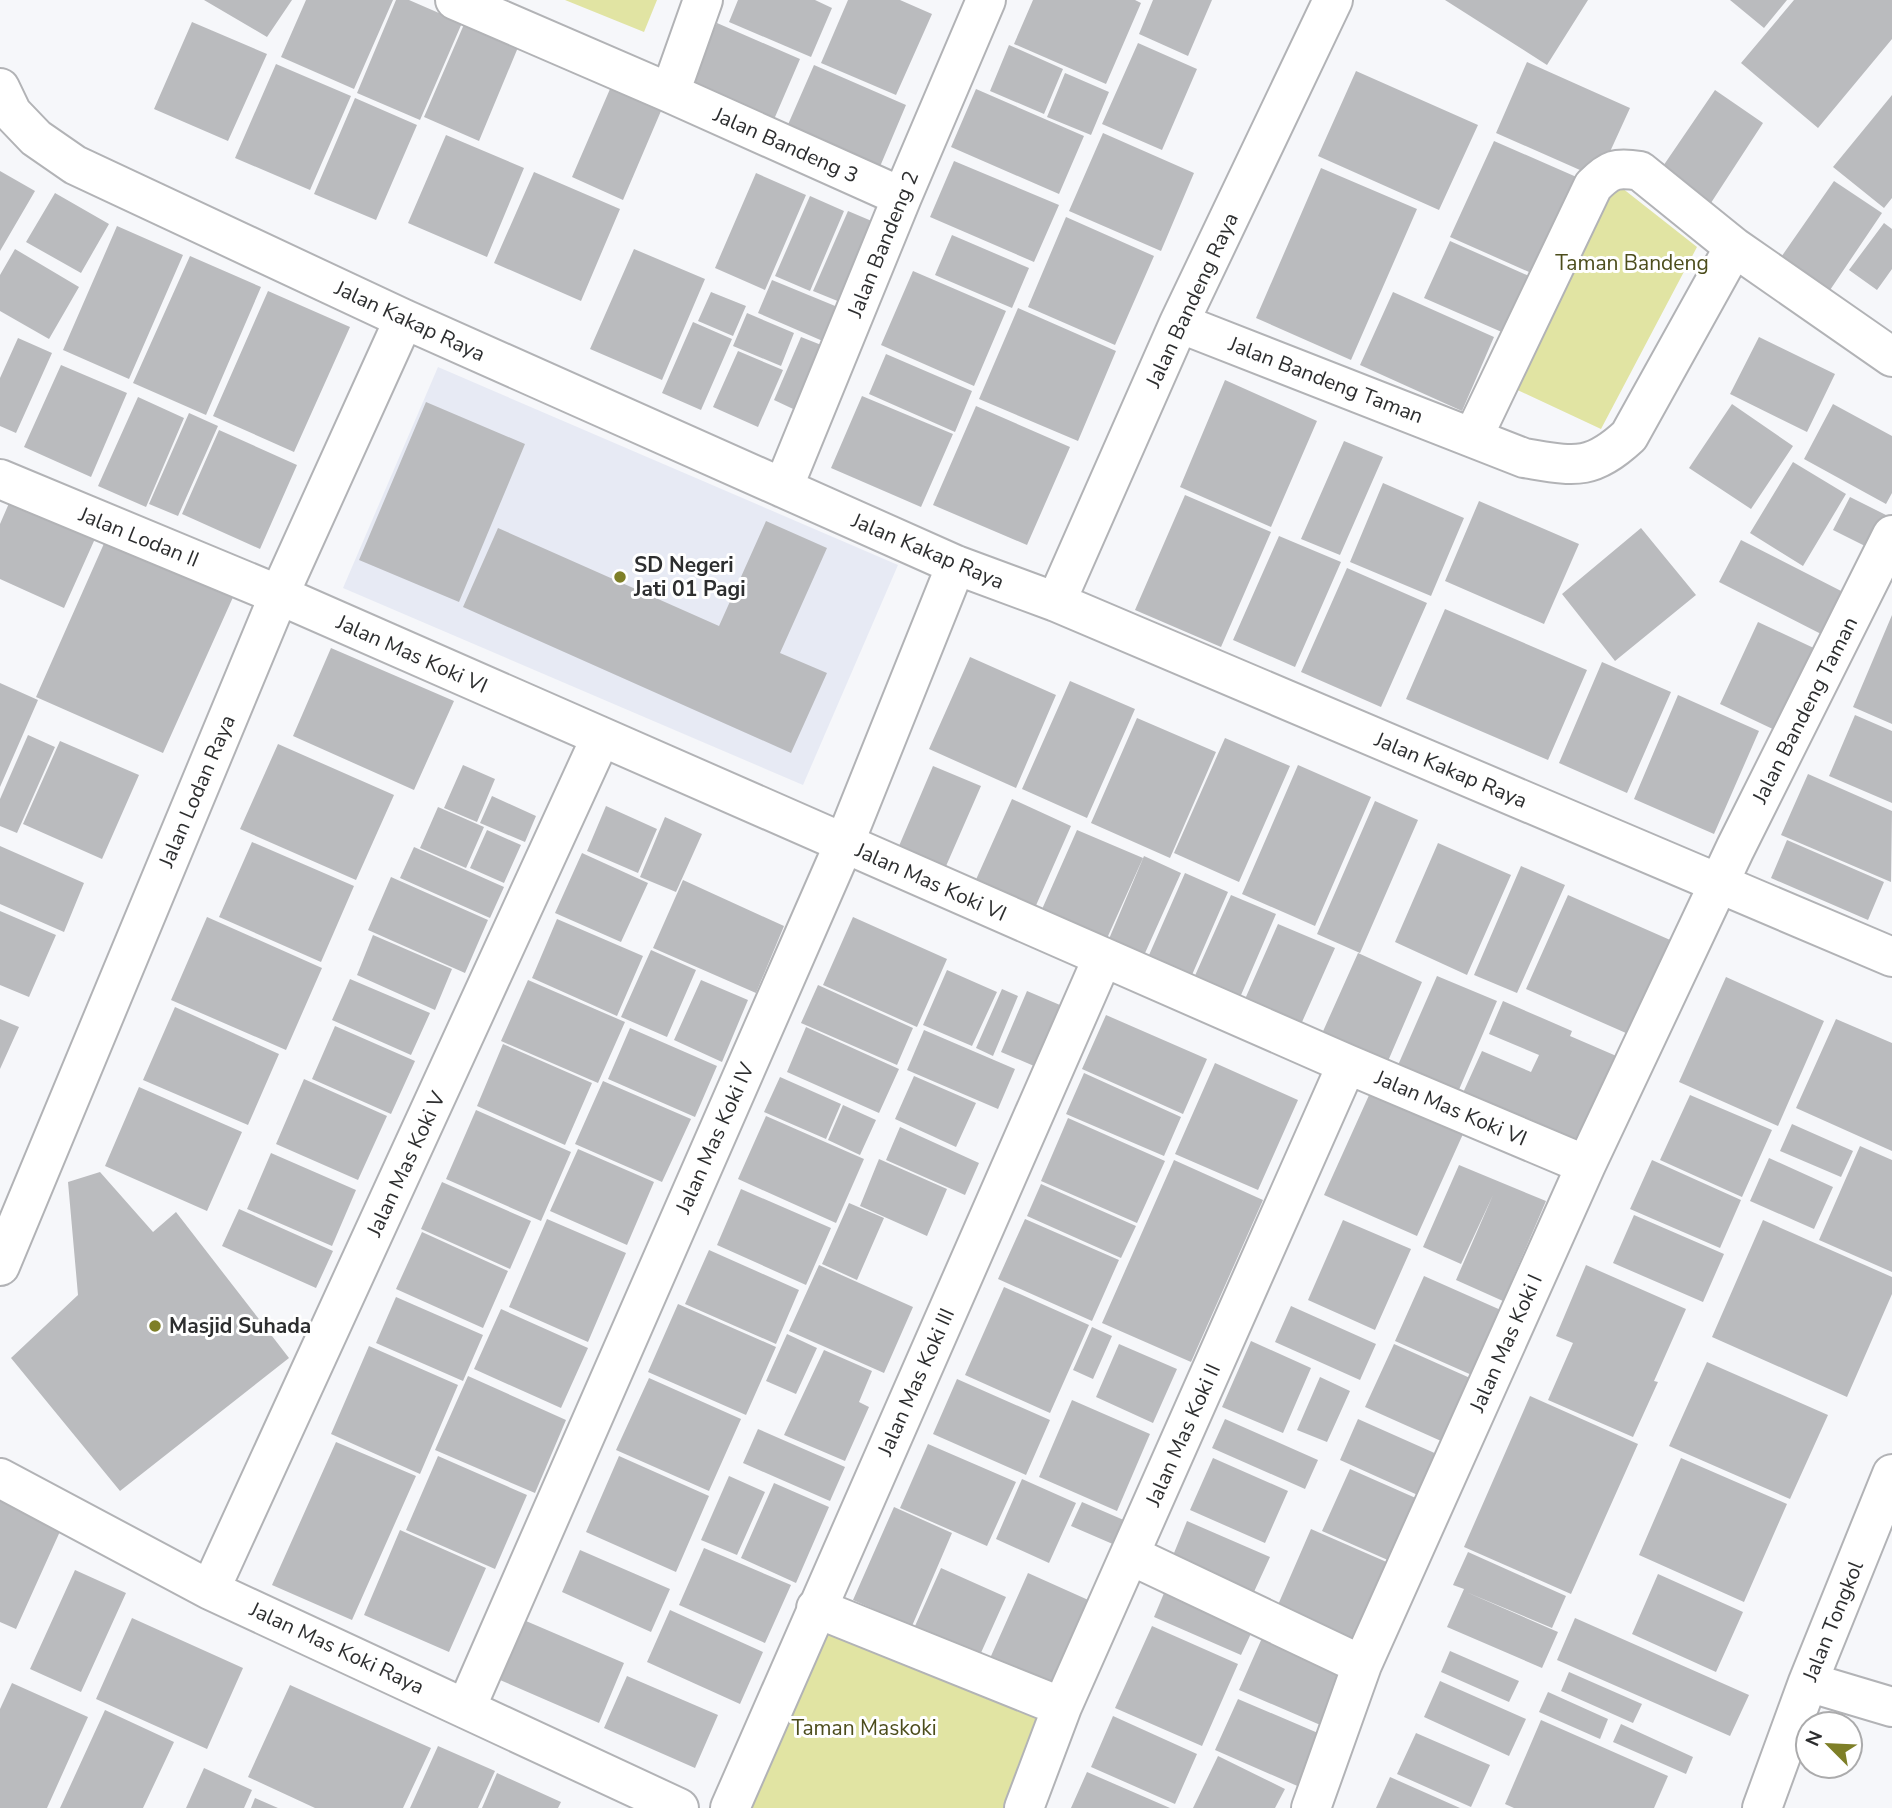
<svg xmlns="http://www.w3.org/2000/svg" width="1892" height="1808" font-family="'Nunito Sans',sans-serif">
<rect width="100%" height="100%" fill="#f6f7fa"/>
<!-- built -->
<path fill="#e7eaf4" d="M 438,367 L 898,565 L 803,785 L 343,588 Z"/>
<!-- green -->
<path fill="#e1e4a3" d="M 565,0 L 657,0 L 644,32 Z
M 1617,184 L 1697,247 L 1601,429 L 1511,387 Z
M 822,1625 L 1047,1715 L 1010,1808 L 743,1808 Z"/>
<!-- building -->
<path fill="#babbbe" d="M 204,0 L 292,0 L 267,37 Z
M 306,0 L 393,0 L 354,89 L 281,57 Z
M 396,0 L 409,0 L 462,23 L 420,120 L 357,93 Z
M 738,0 L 815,0 L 832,8 L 811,57 L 729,22 Z
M 848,0 L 900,0 L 932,14 L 896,95 L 821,63 Z
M 1033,0 L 1135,0 L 1141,3 L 1106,84 L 1014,44 Z
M 1153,0 L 1212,0 L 1188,56 L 1139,34 Z
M 1445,0 L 1588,0 L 1547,65 Z
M 1730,0 L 1787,0 L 1764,28 Z
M 1794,0 L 1892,0 L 1892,39 L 1818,128 L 1741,63 Z
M 192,22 L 267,54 L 228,141 L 154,109 Z
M 465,22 L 519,45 L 479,141 L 424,117 Z
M 717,23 L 800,59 L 769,131 L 686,95 Z
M 1138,43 L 1197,69 L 1162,150 L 1102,124 Z
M 1009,45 L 1063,69 L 1044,114 L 990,91 Z
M 1527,62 L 1630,108 L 1598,178 L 1496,133 Z
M 276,64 L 351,96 L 310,190 L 235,158 Z
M 814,65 L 906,105 L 876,176 L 783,136 Z
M 1356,71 L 1478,125 L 1439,210 L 1318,156 Z
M 1065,73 L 1109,92 L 1091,135 L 1047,117 Z
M 610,89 L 661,111 L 623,200 L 572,177 Z
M 976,89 L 1084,136 L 1059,194 L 951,147 Z
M 1715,90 L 1763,123 L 1707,209 L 1657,175 Z
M 1892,95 L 1892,198 L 1884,208 L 1833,167 Z
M 355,98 L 417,125 L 376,220 L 314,194 Z
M 1103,133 L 1194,173 L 1161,251 L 1069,211 Z
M 446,135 L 524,168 L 487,257 L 408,223 Z
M 1494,141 L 1581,179 L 1538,276 L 1450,237 Z
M 954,161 L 1059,205 L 1034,262 L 930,217 Z
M 1321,168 L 1417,209 L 1351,360 L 1256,318 Z
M 0,171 L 35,191 L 0,251 Z
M 534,172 L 620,209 L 581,301 L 494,263 Z
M 756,173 L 806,195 L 765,290 L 715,268 Z
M 1834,181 L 1882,213 L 1826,296 L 1777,263 Z
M 55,193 L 109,224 L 81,273 L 26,242 Z
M 810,196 L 844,211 L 810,291 L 775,276 Z
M 848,211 L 874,222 L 840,302 L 813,291 Z
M 1066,217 L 1154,256 L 1115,345 L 1028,307 Z
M 1884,223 L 1892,229 L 1892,269 L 1877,290 L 1849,270 Z
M 117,226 L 183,255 L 129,379 L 63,350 Z
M 952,235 L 1029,268 L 1012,308 L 935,275 Z
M 1450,241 L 1529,276 L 1504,333 L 1424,298 Z
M 15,249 L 79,287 L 49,339 L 0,311 L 0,275 Z
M 634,249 L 705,279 L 662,380 L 590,349 Z
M 190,256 L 261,287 L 206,415 L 133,383 Z
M 913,271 L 1006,311 L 974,386 L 881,345 Z
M 772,280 L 840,308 L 825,342 L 758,313 Z
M 268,291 L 350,327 L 294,452 L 213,416 Z
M 711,292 L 746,306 L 733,336 L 698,321 Z
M 1393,292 L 1494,337 L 1462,411 L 1360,365 Z
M 1018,308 L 1116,351 L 1078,441 L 979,399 Z
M 747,313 L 794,333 L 781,366 L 733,346 Z
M 693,322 L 732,339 L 701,410 L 662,393 Z
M 801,337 L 834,350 L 806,415 L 774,400 Z
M 1759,337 L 1835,374 L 1807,432 L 1730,394 Z
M 18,338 L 52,353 L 16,433 L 0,426 L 0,378 Z
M 738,351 L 783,370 L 758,427 L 713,407 Z
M 886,354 L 972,391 L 955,432 L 869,394 Z
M 61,365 L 127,393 L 91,477 L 24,447 Z
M 1225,380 L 1317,421 L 1271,527 L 1180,487 Z
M 862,396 L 953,434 L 921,507 L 831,468 Z
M 138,397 L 184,418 L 146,507 L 98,486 Z
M 426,402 L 525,444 L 459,602 L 359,560 Z
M 1732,404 L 1793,446 L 1751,509 L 1689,468 Z
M 1833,404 L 1892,436 L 1892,493 L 1886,504 L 1804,459 Z
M 976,406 L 1070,447 L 1027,545 L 933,505 Z
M 189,413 L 218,426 L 178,516 L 149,504 Z
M 219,430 L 297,465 L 260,549 L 182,514 Z
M 1344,441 L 1383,457 L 1340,555 L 1301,539 Z
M 1793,462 L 1846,494 L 1803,566 L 1750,533 Z
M 1383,483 L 1464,518 L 1431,596 L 1350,562 Z
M 13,494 L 98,532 L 64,608 L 0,579 L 0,524 Z
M 1185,495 L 1271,532 L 1221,647 L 1135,610 Z
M 1850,497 L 1886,515 L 1869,548 L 1833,530 Z
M 1479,501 L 1579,544 L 1544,624 L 1445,581 Z
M 766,521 L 827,548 L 780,653 L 827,673 L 791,753 L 463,607 L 498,528 L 719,626 Z
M 1641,528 L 1696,595 L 1615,661 L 1562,594 Z
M 1279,536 L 1341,562 L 1295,667 L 1233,640 Z
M 106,539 L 234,595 L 163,753 L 36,697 Z
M 1741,540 L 1847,594 L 1825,636 L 1719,582 Z
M 1347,568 L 1427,603 L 1381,707 L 1301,672 Z
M 1445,609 L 1587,670 L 1548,760 L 1406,699 Z
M 1892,615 L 1892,724 L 1853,707 Z
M 1758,622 L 1818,650 L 1779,732 L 1720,704 Z
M 331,648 L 454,701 L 414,790 L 293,736 Z
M 970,657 L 1056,695 L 1016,788 L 929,749 Z
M 1602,662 L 1671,692 L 1627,793 L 1559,763 Z
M 1070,681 L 1135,709 L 1087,818 L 1022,789 Z
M 0,683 L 38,700 L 0,787 Z
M 1678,695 L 1759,731 L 1714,834 L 1634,799 Z
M 1855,715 L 1892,731 L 1892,803 L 1829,776 Z
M 1137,718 L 1216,752 L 1170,858 L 1091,823 Z
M 28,735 L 55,747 L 17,833 L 0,826 L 0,799 Z
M 1225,738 L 1290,766 L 1239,882 L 1174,853 Z
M 60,741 L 139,775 L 102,859 L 23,824 Z
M 278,744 L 394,795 L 356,880 L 240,829 Z
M 463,765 L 495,779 L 477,822 L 444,808 Z
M 1298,765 L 1371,797 L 1315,926 L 1242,894 Z
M 933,766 L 981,786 L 943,873 L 896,853 Z
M 1808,774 L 1892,811 L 1891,882 L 1781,835 Z
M 492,796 L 536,816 L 525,842 L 480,823 Z
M 1012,799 L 1071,826 L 1030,919 L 970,893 Z
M 1375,801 L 1418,820 L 1360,953 L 1317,934 Z
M 606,806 L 657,829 L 638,873 L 587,851 Z
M 438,807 L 484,827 L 466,868 L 420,848 Z
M 665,817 L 702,834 L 676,892 L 640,877 Z
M 487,830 L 521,845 L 504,883 L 470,868 Z
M 1077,830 L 1143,858 L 1104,945 L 1039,916 Z
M 1787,840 L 1884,882 L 1868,920 L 1771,878 Z
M 252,842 L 354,886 L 321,962 L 219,917 Z
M 1438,843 L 1511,875 L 1467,975 L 1395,942 Z
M 0,846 L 84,883 L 64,932 L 0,904 Z
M 414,847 L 504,887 L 490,918 L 400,878 Z
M 582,853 L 648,883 L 621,942 L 555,913 Z
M 1144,856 L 1181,873 L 1141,962 L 1106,946 Z
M 1521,866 L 1565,885 L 1517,993 L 1474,975 Z
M 1185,873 L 1228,892 L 1185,991 L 1142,971 Z
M 391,877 L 488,920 L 465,973 L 368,930 Z
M 683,880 L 784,926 L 756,993 L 653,948 Z
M 1231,895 L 1276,914 L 1235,1009 L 1189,989 Z
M 1568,895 L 1677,943 L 1635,1037 L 1526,989 Z
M 0,911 L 56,935 L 29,997 L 0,985 Z
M 207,917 L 322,968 L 286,1050 L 171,1000 Z
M 853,917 L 947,959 L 917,1027 L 823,985 Z
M 557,919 L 643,956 L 617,1016 L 532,978 Z
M 1278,924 L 1335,948 L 1294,1040 L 1238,1015 Z
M 373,935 L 452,969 L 435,1010 L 357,975 Z
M 651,950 L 696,970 L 667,1037 L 621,1017 Z
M 1358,953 L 1422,982 L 1382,1075 L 1316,1047 Z
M 947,970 L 997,992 L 972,1046 L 923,1025 Z
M 1437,976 L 1497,1001 L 1455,1099 L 1395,1072 Z
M 1726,977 L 1824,1021 L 1778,1126 L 1679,1082 Z
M 350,979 L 430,1013 L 411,1055 L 332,1020 Z
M 528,980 L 625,1022 L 598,1083 L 501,1041 Z
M 701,980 L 748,1000 L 722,1062 L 674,1040 Z
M 818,985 L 913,1028 L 897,1065 L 801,1023 Z
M 1002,989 L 1018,996 L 993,1056 L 976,1048 Z
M 1027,991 L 1060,1005 L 1034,1066 L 1001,1052 Z
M 1503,1001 L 1572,1031 L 1570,1036 L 1621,1058 L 1584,1143 L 1523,1116 L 1521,1121 L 1462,1095 L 1482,1051 L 1531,1072 L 1539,1055 L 1489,1034 Z
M 175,1007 L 279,1054 L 248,1125 L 143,1080 Z
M 1106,1015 L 1207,1059 L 1183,1114 L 1082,1069 Z
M 0,1019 L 19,1027 L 0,1069 Z
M 1836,1019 L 1892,1043 L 1892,1151 L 1796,1108 Z
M 335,1026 L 415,1061 L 391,1114 L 312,1079 Z
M 806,1027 L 899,1069 L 879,1113 L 787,1072 Z
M 630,1028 L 717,1066 L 695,1117 L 608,1079 Z
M 924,1030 L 1015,1069 L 998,1109 L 907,1070 Z
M 503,1044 L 592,1083 L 565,1145 L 477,1106 Z
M 1215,1063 L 1298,1100 L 1258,1190 L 1175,1154 Z
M 1084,1073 L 1181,1117 L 1164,1156 L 1066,1114 Z
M 914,1076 L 976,1103 L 956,1147 L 895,1119 Z
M 780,1077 L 841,1104 L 826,1139 L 764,1112 Z
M 304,1079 L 387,1116 L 358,1180 L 276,1144 Z
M 603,1081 L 691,1119 L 662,1182 L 575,1144 Z
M 139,1087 L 242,1132 L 207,1211 L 105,1166 Z
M 1370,1093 L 1463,1134 L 1417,1236 L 1324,1195 Z
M 1690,1095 L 1772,1130 L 1742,1197 L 1660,1160 Z
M 843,1105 L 876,1120 L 860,1155 L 828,1140 Z
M 476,1110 L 571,1152 L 541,1221 L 446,1179 Z
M 766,1116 L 864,1159 L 836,1223 L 738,1179 Z
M 1068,1118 L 1165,1161 L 1137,1223 L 1041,1181 Z
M 1792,1124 L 1853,1151 L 1841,1177 L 1780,1151 Z
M 900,1127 L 979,1163 L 965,1195 L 886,1160 Z
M 1860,1146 L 1892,1160 L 1892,1272 L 1819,1240 Z
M 578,1149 L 654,1182 L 627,1245 L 550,1211 Z
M 271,1153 L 356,1190 L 332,1246 L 247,1209 Z
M 1769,1158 L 1833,1187 L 1814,1229 L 1750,1201 Z
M 879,1159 L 947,1189 L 927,1236 L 860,1206 Z
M 1174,1160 L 1263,1200 L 1191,1362 L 1102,1323 Z
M 1652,1160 L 1741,1200 L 1720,1248 L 1630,1209 Z
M 1459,1165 L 1546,1201 L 1503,1301 L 1456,1280 L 1493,1195 L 1461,1264 L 1423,1247 Z
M 100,1172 L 153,1232 L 176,1212 L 289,1358 L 120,1491 L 11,1358 L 78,1295 L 68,1182 Z
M 442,1182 L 531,1221 L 510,1269 L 421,1229 Z
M 1041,1184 L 1136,1226 L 1121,1258 L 1027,1216 Z
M 741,1189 L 831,1228 L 806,1285 L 717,1245 Z
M 849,1203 L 884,1218 L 857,1280 L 822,1264 Z
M 239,1209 L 333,1251 L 316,1288 L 222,1246 Z
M 1634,1215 L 1724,1254 L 1703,1302 L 1613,1263 Z
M 547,1219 L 626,1253 L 588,1342 L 509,1307 Z
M 1025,1219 L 1119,1260 L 1092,1321 L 998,1279 Z
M 1343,1220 L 1411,1249 L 1375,1330 L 1308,1300 Z
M 1763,1220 L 1892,1277 L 1892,1294 L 1847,1397 L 1712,1337 Z
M 422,1232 L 508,1271 L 483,1328 L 396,1289 Z
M 709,1250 L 799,1290 L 776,1344 L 685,1304 Z
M 819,1265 L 913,1307 L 884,1373 L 789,1331 Z
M 1586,1265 L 1686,1309 L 1654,1381 L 1658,1382 L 1633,1437 L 1548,1400 L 1573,1343 L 1556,1336 Z
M 1424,1276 L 1512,1315 L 1483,1380 L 1395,1341 Z
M 1004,1287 L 1089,1325 L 1050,1413 L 965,1375 Z
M 396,1297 L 483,1335 L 463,1381 L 376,1343 Z
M 678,1304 L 776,1347 L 746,1415 L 648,1372 Z
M 1291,1306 L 1376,1344 L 1360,1380 L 1275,1342 Z
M 501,1309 L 588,1348 L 561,1408 L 474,1369 Z
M 1092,1327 L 1112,1336 L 1093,1379 L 1073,1370 Z
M 787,1334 L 817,1348 L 796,1394 L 766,1381 Z
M 1251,1341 L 1311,1368 L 1283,1433 L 1222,1407 Z
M 1119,1344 L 1177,1369 L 1153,1423 L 1096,1397 Z
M 1394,1344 L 1479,1382 L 1450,1445 L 1365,1407 Z
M 369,1346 L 458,1385 L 420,1474 L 331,1434 Z
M 824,1350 L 872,1371 L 859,1402 L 869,1407 L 845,1461 L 784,1435 Z
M 1707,1362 L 1828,1415 L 1790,1499 L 1669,1446 Z
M 468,1376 L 566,1420 L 535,1493 L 435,1450 Z
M 1320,1377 L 1350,1391 L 1327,1442 L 1297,1430 Z
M 649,1378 L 741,1419 L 709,1491 L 616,1450 Z
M 957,1379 L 1050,1420 L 1026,1475 L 933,1434 Z
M 1530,1396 L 1638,1444 L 1571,1594 L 1464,1547 Z
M 1072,1400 L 1150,1434 L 1117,1511 L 1039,1477 Z
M 1225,1419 L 1318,1460 L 1305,1489 L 1212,1448 Z
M 1358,1419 L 1448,1459 L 1431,1501 L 1340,1460 Z
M 758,1429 L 845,1467 L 830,1501 L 743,1463 Z
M 336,1442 L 416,1476 L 352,1620 L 272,1585 Z
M 928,1444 L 1016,1482 L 987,1546 L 900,1508 Z
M 438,1456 L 527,1495 L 495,1569 L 406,1530 Z
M 619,1456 L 709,1496 L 676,1572 L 586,1532 Z
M 1213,1458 L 1288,1491 L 1265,1543 L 1190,1510 Z
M 1681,1458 L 1787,1504 L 1744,1602 L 1639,1555 Z
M 1350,1469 L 1427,1503 L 1399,1565 L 1322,1531 Z
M 729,1476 L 765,1492 L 737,1555 L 701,1540 Z
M 1022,1479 L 1076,1503 L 1049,1563 L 996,1539 Z
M 774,1483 L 829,1507 L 796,1583 L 741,1558 Z
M 0,1499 L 62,1527 L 16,1629 L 0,1622 Z
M 1082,1502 L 1126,1521 L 1115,1545 L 1071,1526 Z
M 894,1507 L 952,1533 L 912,1626 L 853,1600 Z
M 1187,1521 L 1270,1557 L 1253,1594 L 1172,1558 Z
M 1311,1529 L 1398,1567 L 1360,1652 L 1274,1614 Z
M 400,1530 L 486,1568 L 449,1652 L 364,1615 Z
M 704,1548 L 791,1585 L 765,1643 L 679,1605 Z
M 580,1550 L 670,1589 L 651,1632 L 562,1592 Z
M 1468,1552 L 1566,1596 L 1552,1628 L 1466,1592 L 1558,1632 L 1542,1668 L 1447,1627 L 1464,1589 L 1453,1585 Z
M 941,1568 L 1006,1597 L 980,1655 L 915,1626 Z
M 75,1570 L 126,1593 L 81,1692 L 30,1669 Z
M 1028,1573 L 1095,1603 L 1054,1695 L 987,1665 Z
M 1658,1574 L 1743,1612 L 1716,1672 L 1632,1634 Z
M 1167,1586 L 1255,1625 L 1241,1655 L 1154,1617 Z
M 670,1610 L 763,1652 L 740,1704 L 647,1662 Z
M 132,1618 L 243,1668 L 207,1749 L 96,1699 Z
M 1575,1618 L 1749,1695 L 1730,1736 L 1557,1660 Z
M 526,1621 L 624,1663 L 599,1723 L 500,1680 Z
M 1152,1626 L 1238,1664 L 1202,1746 L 1115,1708 Z
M 1266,1629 L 1351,1666 L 1325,1727 L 1239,1690 Z
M 1450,1651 L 1519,1681 L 1509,1702 L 1441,1672 Z
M 1569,1672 L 1642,1704 L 1633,1723 L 1561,1691 Z
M 627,1676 L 718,1715 L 695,1768 L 604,1728 Z
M 1440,1681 L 1526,1719 L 1509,1756 L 1424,1717 Z
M 12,1683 L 88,1717 L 47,1808 L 0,1808 L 0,1709 Z
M 290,1685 L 431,1748 L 403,1808 L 315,1808 L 248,1777 Z
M 1548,1692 L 1608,1719 L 1600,1739 L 1539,1712 Z
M 1238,1699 L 1325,1736 L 1302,1788 L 1215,1750 Z
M 105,1710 L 174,1742 L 143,1808 L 60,1808 Z
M 1113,1716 L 1197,1754 L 1175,1804 L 1091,1767 Z
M 1541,1720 L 1668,1776 L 1654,1808 L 1514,1808 L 1505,1804 Z
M 1621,1724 L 1693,1757 L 1686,1774 L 1613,1742 Z
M 1416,1733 L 1490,1765 L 1471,1807 L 1397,1774 Z
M 438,1746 L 495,1771 L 478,1808 L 410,1808 Z
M 1218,1756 L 1285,1789 L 1275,1808 L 1193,1808 Z
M 204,1768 L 252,1790 L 244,1808 L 186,1808 Z
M 1087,1772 L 1170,1808 L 1071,1808 Z
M 497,1773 L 561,1802 L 558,1808 L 482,1808 Z
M 1390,1777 L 1460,1808 L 1376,1808 Z
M 255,1798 L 278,1808 L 251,1808 Z"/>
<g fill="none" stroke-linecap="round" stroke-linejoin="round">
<!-- minor casing -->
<g stroke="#b2b3b6" stroke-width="42">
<path id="minor" d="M 455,0 L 670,93 L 902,197
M 0,88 L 12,113 L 36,138 L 75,165 L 404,319 L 956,565 L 1056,602 L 1892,957
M 670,93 L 703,0
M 1179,323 L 1524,458 C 1574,466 1590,472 1629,436 L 1734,247 L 1892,357
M 1473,437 L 1593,186 C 1610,169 1616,167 1640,171 L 1734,247
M 0,479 L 279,595 L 1347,1064 L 1586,1165
M 783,488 L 902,197 L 986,0
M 1056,602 L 1179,323 L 1333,0
M 0,1266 L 279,595 L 404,319
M 0,1478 L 210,1590 L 679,1808
M 1130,1555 L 1362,1665
M 210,1590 L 601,737
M 816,1608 L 1062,1707
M 1808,1682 L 1892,1707
M 466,1708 L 844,844 L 956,565
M 730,1808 L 1103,957
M 1024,1808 L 1062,1707 L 1347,1064
M 1311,1808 L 1362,1665 L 1586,1165 L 1735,849 L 1892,535
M 1762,1808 L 1808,1682 L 1892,1474"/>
</g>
<!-- minor -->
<use href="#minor" stroke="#fff" stroke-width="38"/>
</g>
<!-- markers -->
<g fill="#7e7f28" stroke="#fff" stroke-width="2.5">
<circle cx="620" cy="577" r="7"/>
<circle cx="155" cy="1326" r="7"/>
</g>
<g text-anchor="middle" stroke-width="6" stroke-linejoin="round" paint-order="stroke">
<!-- street labels -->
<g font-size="21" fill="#2d2e2f" stroke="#fff">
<text transform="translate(786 145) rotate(24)" y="7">Jalan Bandeng 3</text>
<text transform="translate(883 244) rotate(-68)" y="7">Jalan Bandeng 2</text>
<text transform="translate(1192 300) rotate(-65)" y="7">Jalan Bandeng Raya</text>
<text transform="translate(410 321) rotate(25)" y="7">Jalan Kakap Raya</text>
<text transform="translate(1326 380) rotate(21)" y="7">Jalan Bandeng Taman</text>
<text transform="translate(139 537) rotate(22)" y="7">Jalan Lodan II</text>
<text transform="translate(928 551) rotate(23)" y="7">Jalan Kakap Raya</text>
<text transform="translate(412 654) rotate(24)" y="7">Jalan Mas Koki VI</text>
<text transform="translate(1805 710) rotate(-63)" y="7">Jalan Bandeng Taman</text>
<text transform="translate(1451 770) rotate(23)" y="7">Jalan Kakap Raya</text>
<text transform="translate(197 791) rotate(-67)" y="7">Jalan Lodan Raya</text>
<text transform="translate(931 882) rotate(24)" y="7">Jalan Mas Koki VI</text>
<text transform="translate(1451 1108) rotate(23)" y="7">Jalan Mas Koki VI</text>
<text transform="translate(715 1138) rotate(-66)" y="7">Jalan Mas Koki IV</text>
<text transform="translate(406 1164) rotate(-65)" y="7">Jalan Mas Koki V</text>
<text transform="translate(1506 1343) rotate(-66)" y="7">Jalan Mas Koki I</text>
<text transform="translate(916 1382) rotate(-66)" y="7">Jalan Mas Koki III</text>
<text transform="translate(1183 1435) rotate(-66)" y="7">Jalan Mas Koki II</text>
<text transform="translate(1833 1621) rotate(-68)" y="7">Jalan Tongkol</text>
<text transform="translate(337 1648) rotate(25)" y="7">Jalan Mas Koki Raya</text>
</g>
<!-- park labels -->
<g font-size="21" fill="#4c4d1c" stroke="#fff">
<text x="1632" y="270">Taman Bandeng</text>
<text x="864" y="1735">Taman Maskoki</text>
</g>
<!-- poi labels -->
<g font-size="21" font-weight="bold" fill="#2d2e2f" stroke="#fff" text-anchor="start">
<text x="634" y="572">SD Negeri<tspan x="634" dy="24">Jati 01 Pagi</tspan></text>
<text x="169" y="1333">Masjid Suhada</text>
</g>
</g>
<!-- north arrow -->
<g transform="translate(1829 1745) rotate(294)"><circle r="33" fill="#ffffff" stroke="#ababac" stroke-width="2"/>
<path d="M0-5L12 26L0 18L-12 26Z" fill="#7e7f28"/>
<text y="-10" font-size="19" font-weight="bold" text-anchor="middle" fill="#2d2e2f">N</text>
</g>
</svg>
